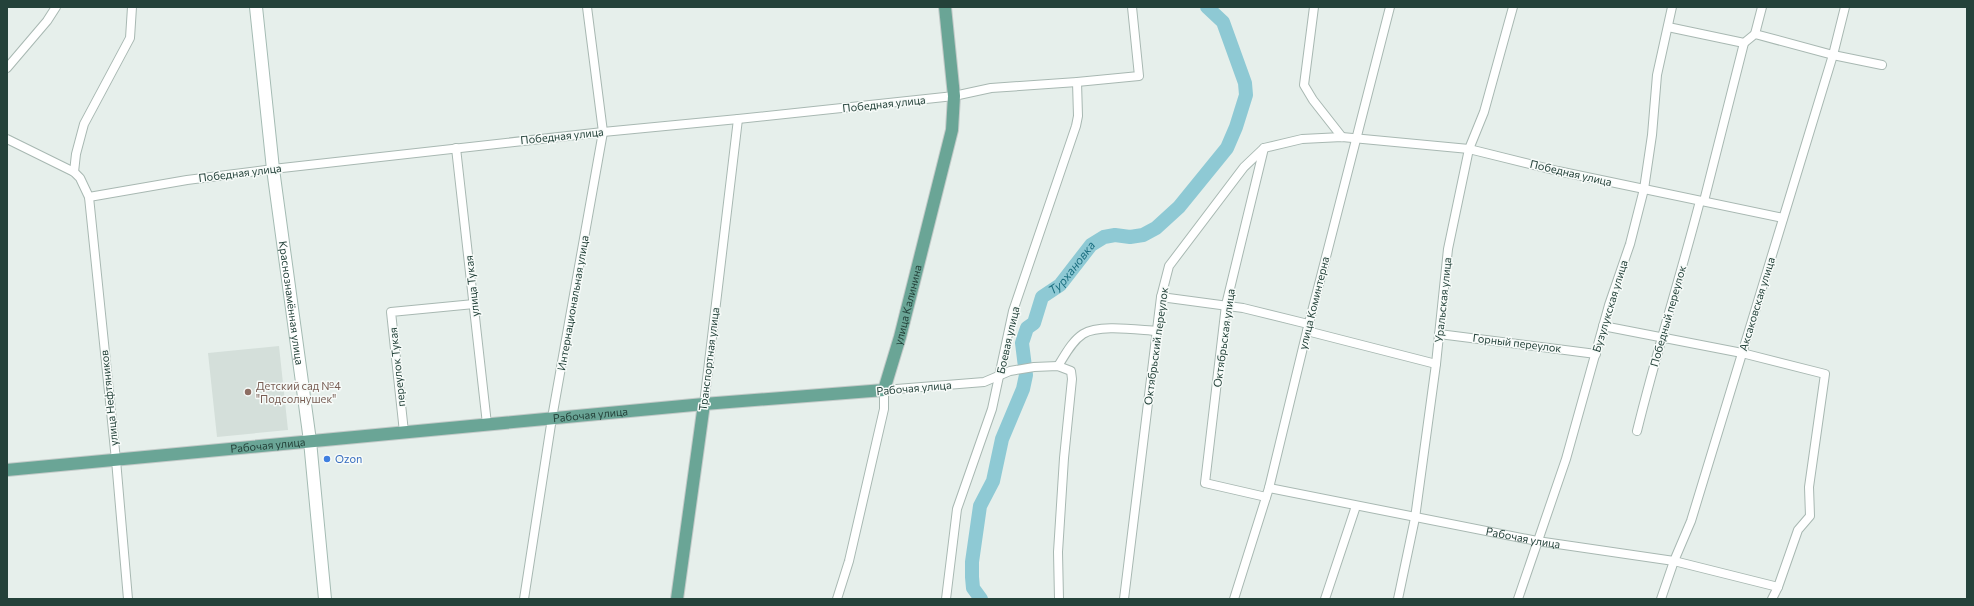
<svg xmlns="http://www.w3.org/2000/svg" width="1974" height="606" font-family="Commissioner,sans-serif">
<rect width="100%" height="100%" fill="#e6efeb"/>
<!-- built -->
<path fill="#d4dfda" d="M 279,346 L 288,430 L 217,437 L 208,353 Z"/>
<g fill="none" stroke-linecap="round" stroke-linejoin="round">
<!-- river -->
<path stroke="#8ec9d4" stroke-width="14" id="s1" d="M 981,599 L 973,588 L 972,577 L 972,562 L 980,506 L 993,481 L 1002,439 L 1023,389 L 1026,375 L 1022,343 L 1027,328 L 1034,323 L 1042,297 L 1060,285 L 1091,245 L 1104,237 L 1115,235 L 1130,237 L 1143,235 L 1156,228 L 1179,207 L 1227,148 L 1236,127 L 1246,95 L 1245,83 L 1223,22 L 1207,7"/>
<!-- street casing -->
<g stroke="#a8b8b2" stroke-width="10">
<g id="street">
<path d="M 1314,7 L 1304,85 L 1313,100 L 1342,137"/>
<path d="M 1668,27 L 1744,43 L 1755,34 L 1833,55 L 1882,65"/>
<path d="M 1755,34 L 1762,7"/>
<path d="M 7,68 L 47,21 L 56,7"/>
<path d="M 7,139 L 74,172 L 80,178 L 89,197 L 116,460 L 128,599"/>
<path d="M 456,148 L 487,424"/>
<path d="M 1264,148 L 1226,305 L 1205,483 L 1266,497"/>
<path d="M 74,172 L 76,154 L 84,124 L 130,38 L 132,7"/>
<path d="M 89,197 L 187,180 L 273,169 L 603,132 L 738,119 L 954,96 L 991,88 L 1077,82 L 1139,76 L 1132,7"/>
<path d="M 1704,201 L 1744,43"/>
<path d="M 1161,297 L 1243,308 L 1308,324"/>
<path d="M 1603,326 L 1742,353 L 1825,374 L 1809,487 L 1810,516 L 1798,530 L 1778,587 L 1772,599"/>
<path d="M 1307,331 L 1436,364"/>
<path d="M 1439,334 L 1596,354"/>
<path d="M 1058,366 C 1065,355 1072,341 1083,334 C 1099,324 1138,330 1157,331"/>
<path d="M 704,404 L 738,119"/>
<path d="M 1637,431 C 1656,353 1680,278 1700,201"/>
<path d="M 404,432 L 391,312 L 474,304"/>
<path id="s2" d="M 1269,488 L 1537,541 L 1674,561 L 1778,587"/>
<path d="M 524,599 L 552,418 L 603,132 L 587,7"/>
<path d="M 837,599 L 849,561 L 884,409 L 884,390 L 984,382 L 1010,371 L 1034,367 L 1058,366 L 1071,371 L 1072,379 L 1064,458 L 1058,552 L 1059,599"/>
<path d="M 946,599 L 957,509 L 992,409 L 1013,311 L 1076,126 L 1078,116 L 1077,82"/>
<path d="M 1124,599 L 1161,297 L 1169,266 L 1244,167 L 1264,148 L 1302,139 L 1342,137 L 1469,149 L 1558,171 L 1783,218"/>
<path d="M 1234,599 L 1269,488 L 1307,331 L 1390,7"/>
<path d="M 1325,599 L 1356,506"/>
<path d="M 1398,599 L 1415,518 L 1436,364 L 1448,249 L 1469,149 L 1484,112 L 1513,7"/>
<path d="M 1518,599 L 1566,459 L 1609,305 L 1630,244 L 1644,189 L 1652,135 L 1657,75 L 1672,7"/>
<path d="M 1661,599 L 1674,561 L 1691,521 L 1833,55 L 1845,7"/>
</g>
</g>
<!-- secondary casing -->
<g stroke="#a4bbb3" stroke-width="14">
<g id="secondary">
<path id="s3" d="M 256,7 L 273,169 L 310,441 L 325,599"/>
</g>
</g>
<!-- primary casing -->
<g stroke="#c2cac8" stroke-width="14">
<g id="primary">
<path id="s4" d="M 7,470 L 704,404 L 884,390 L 900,337 L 952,130 L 954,96 L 945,7"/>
<path d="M 677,599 L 704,404"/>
</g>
</g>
<!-- street -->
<use href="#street" stroke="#fff" stroke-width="8"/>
<!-- secondary -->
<use href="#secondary" stroke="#fff" stroke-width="12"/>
<!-- primary -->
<use href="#primary" stroke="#6aa596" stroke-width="12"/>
</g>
<!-- markers -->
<circle fill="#8d6e63" stroke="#f7fbf9" stroke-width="1.5" cx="248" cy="392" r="4"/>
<circle fill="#3f7fe0" stroke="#f7fbf9" stroke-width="1.5" cx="327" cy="459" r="4"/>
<g text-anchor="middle" stroke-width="3" stroke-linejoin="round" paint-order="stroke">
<!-- street labels -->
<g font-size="11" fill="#24423a" stroke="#f7fbf9">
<text transform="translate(884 104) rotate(-6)" y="4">Победная улица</text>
<text transform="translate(562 136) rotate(-6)" y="4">Победная улица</text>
<text transform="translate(240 173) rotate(-7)" y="4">Победная улица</text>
<text transform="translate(1571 173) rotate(13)" y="4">Победная улица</text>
<text transform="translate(472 286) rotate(-96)" y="4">улица Тукая</text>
<text transform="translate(1443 300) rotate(-84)" y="4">Уральская улица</text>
<text dy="4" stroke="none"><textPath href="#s3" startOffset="298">Краснознамённая улица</textPath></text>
<text transform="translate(573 303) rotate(-80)" y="4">Интернациональная улица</text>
<text transform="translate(1314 303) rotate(-76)" y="4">улица Коминтерна</text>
<text dy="4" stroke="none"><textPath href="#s4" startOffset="969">улица Калинина</textPath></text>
<text transform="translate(1757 304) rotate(-73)" y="4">Аксаковская улица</text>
<text transform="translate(1610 306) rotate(-73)" y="4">Бузулукская улица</text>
<text transform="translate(1668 316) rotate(-74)" y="4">Победный переулок</text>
<text transform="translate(1224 338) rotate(-82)" y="4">Октябрьская улица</text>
<text transform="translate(1008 340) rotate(-77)" y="4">Боевая улица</text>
<text transform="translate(1517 343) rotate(7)" y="4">Горный переулок</text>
<text transform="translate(1156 346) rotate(-82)" y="4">Октябрьский переулок</text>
<text transform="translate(709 359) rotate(-83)" y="4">Транспортная улица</text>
<text transform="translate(397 367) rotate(-96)" y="4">переулок Тукая</text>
<text transform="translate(914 388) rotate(-5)" y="4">Рабочая улица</text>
<text transform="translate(109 398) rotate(-96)" y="4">улица Нефтяников</text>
<text dy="4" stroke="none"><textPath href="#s4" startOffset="586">Рабочая улица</textPath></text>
<text dy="4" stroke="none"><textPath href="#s4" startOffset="262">Рабочая улица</textPath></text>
<text dy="4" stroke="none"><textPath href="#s2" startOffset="259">Рабочая улица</textPath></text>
</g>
<!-- education labels -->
<g font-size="11" fill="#785e54" stroke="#f7fbf9" text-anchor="start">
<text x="256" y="390">Детский сад №4<tspan x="256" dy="13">"Подсолнушек"</tspan></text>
</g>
<!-- shop labels -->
<g font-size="11" fill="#366cbe" stroke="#f7fbf9" text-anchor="start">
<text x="335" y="463">Ozon</text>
</g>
<!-- water labels -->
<g font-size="12" font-style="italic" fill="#1c6f80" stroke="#f7fbf9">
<text dy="4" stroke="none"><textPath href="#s1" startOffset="362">Турхановка</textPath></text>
</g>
</g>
<!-- border -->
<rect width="1974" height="606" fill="none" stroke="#24423a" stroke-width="16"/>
</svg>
